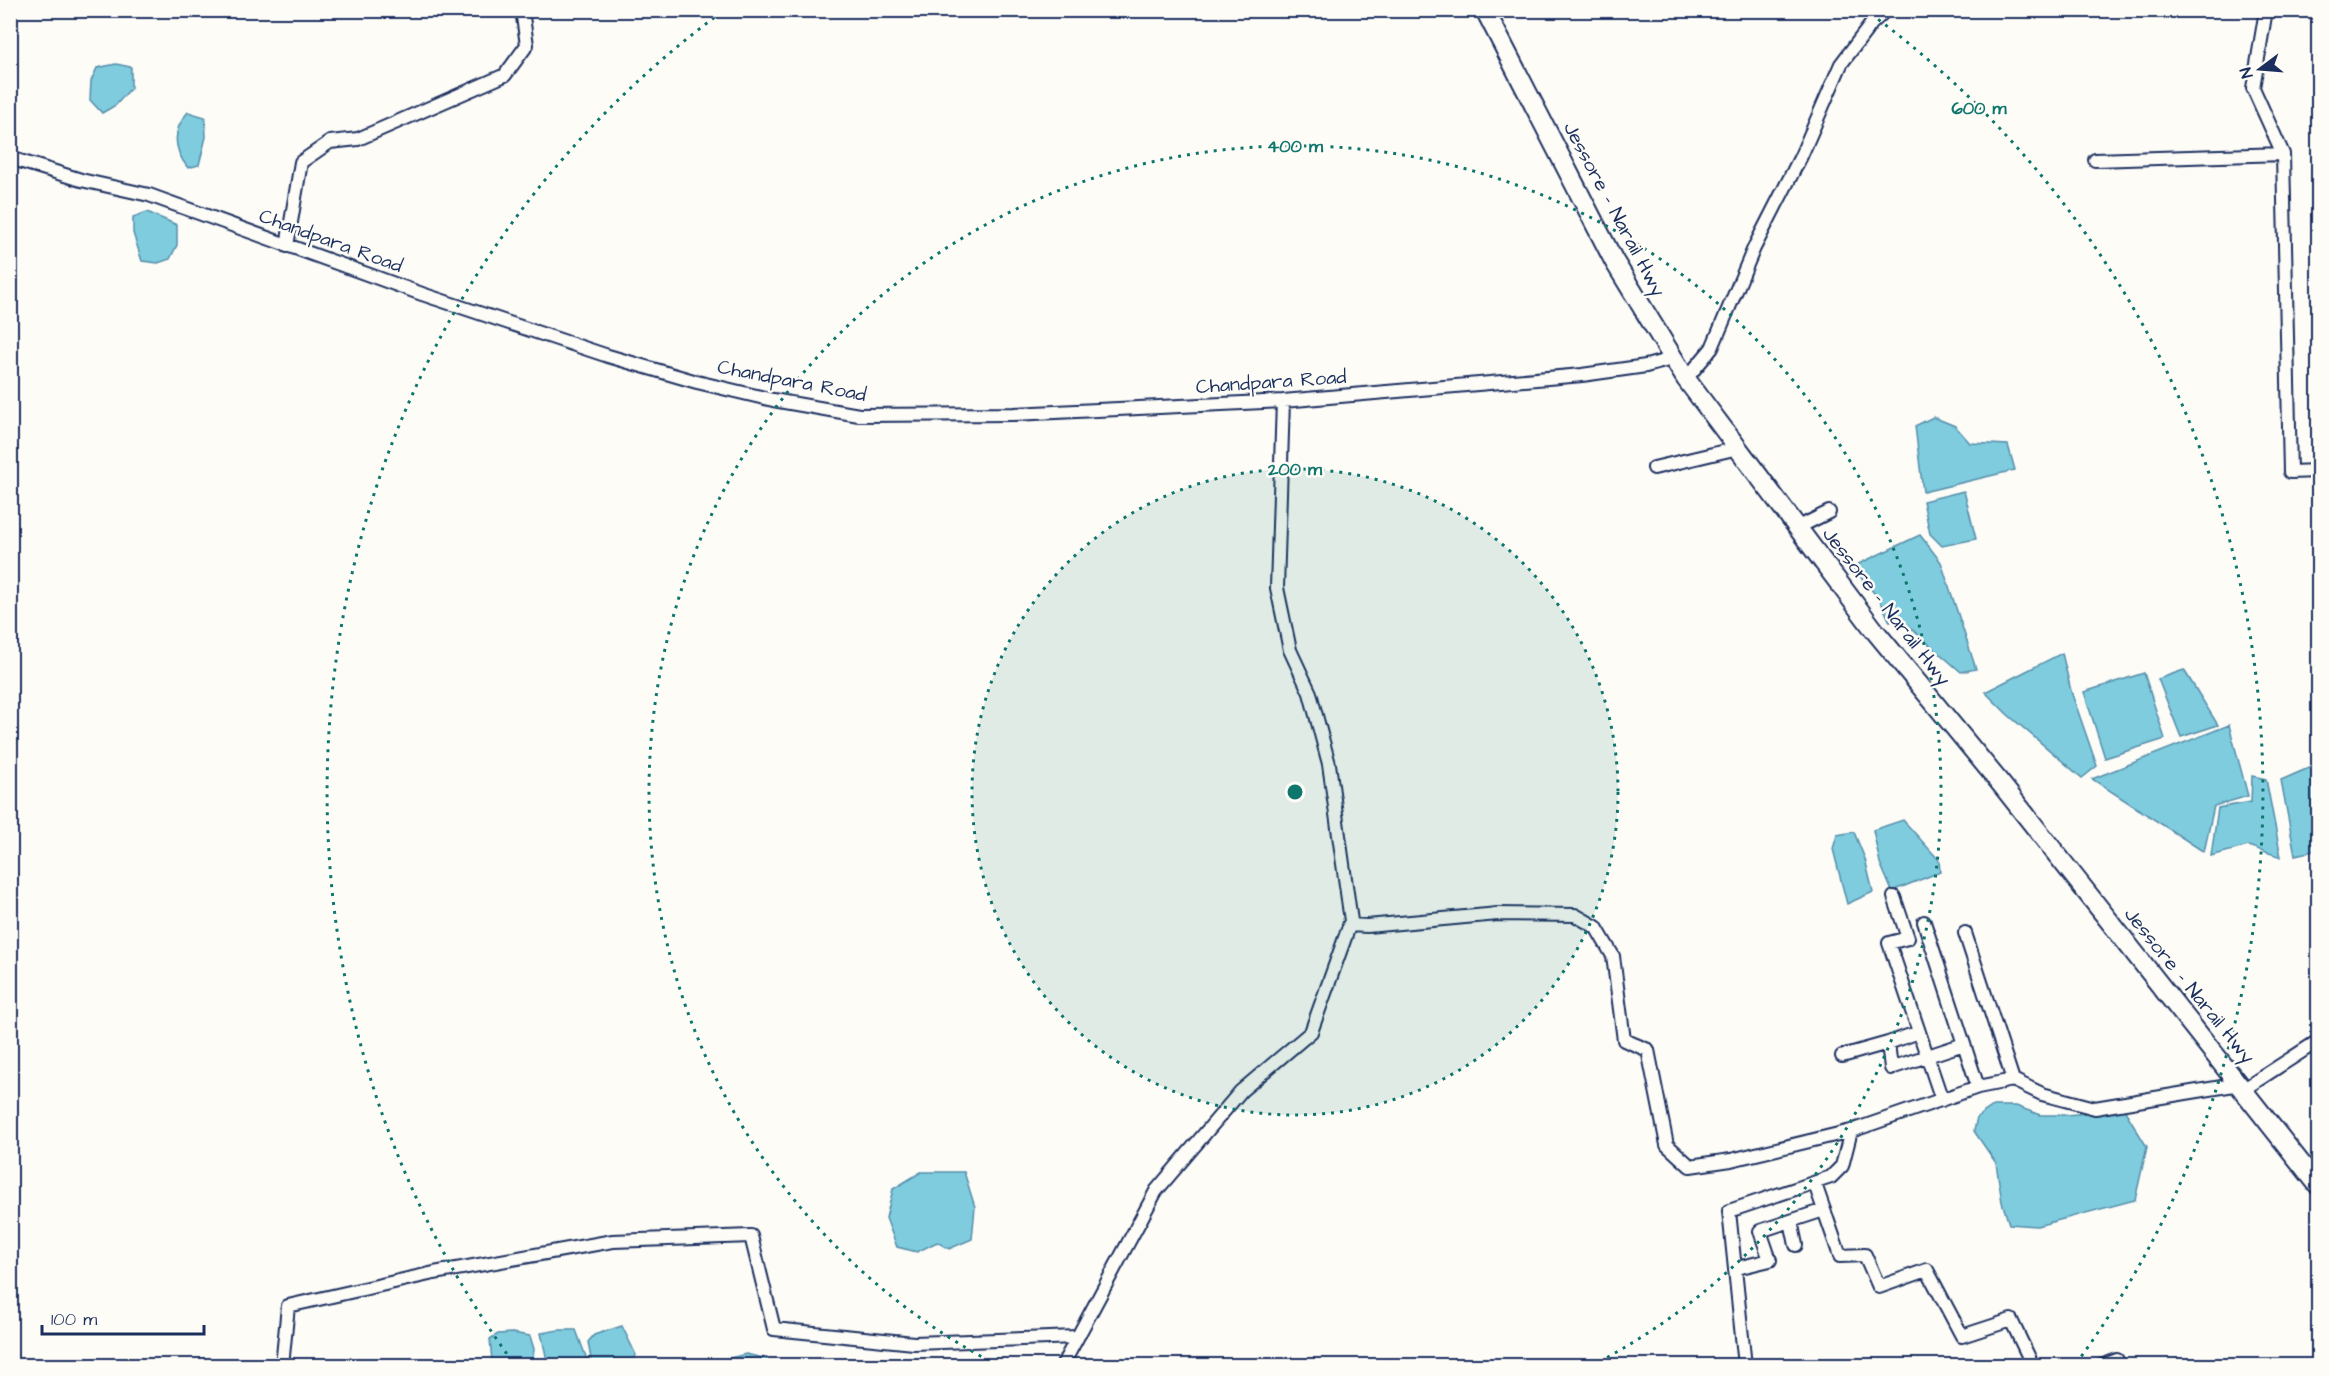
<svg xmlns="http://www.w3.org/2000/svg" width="2329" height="1376" font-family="'Architects Daughter',sans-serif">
<rect width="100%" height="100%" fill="#fdfcf7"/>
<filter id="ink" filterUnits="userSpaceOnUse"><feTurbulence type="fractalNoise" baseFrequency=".0167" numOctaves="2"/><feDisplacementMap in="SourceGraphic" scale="12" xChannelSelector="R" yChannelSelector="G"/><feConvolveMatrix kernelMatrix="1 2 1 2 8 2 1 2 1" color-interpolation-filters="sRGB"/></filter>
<g filter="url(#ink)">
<!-- water -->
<path fill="#7eccdd" stroke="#568daa" stroke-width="1.5" d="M 116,64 L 131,67 L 131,88 L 116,105 L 102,113 L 90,100 L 91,81 L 97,68 Z
M 188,112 L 205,117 L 206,137 L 199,165 L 188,168 C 173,149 172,130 188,112 Z
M 147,212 L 177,225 L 177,245 L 170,259 L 158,263 L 142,261 L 133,233 L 133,217 Z
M 1933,417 L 1955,426 L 1970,443 L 2008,445 L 2015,470 L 1923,492 L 1915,426 Z
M 1964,491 L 1976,539 L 1942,546 L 1930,534 L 1923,501 Z
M 1920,535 L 1941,562 L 1976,669 L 1961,672 L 1900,619 L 1890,622 L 1880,600 L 1852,567 Z
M 2062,653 L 2071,691 L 2097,766 L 2082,778 L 2007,714 L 1985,692 Z
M 2184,670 L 2218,725 L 2181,737 L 2158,679 Z
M 2144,673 L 2165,739 L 2105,758 L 2084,692 Z
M 2229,725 L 2248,796 L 2214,806 L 2204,852 L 2092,779 Z
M 2318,764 L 2318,850 L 2295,855 L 2281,780 Z
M 2252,776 L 2266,779 L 2281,857 L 2248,846 L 2211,856 L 2218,808 L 2251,802 Z
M 1903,820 L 1939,860 L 1940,872 L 1892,891 L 1880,863 L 1873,830 Z
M 1854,832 L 1865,859 L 1873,892 L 1847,904 L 1833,849 L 1837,835 Z
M 1993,1106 L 2016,1106 L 2040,1115 L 2067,1115 L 2124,1109 L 2147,1147 L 2135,1200 L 2037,1226 L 2009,1224 L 2002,1202 L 1996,1163 L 1974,1131 L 1977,1117 Z
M 921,1172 L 964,1172 L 975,1207 L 972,1239 L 949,1249 L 937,1242 L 917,1252 L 897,1247 L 886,1218 L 893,1189 Z
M 622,1326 L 636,1355 L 632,1365 L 592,1365 L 588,1342 L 594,1335 Z
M 559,1330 L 576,1330 L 589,1365 L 548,1365 L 541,1333 Z
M 512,1333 L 530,1336 L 534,1349 L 532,1365 L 503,1365 L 501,1361 L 492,1361 L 490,1339 L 498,1334 Z
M 746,1354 L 767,1359 L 771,1365 L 720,1365 L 722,1360 Z"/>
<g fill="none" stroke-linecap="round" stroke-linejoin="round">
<!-- minor casing -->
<g stroke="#1b2f5e" stroke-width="16">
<path id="minor" d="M 2266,10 L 2253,88 L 2283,154 L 2290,472 L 2318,471
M 10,158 L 81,180 L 149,195 L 422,294 L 608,356 L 697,382 L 773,400 L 859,415 L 1014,414 L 1283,401 L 1582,375 L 1646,366 L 1672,359
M 2095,160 L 2283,154
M 287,246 L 301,162 L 330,142 L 358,139 L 505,75 L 527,45 L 522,10
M 1686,379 L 1712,348 L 1754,248 L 1801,156 L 1841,64 L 1872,23 L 1886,10
M 1654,468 L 1738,448
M 1797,528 L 1829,512
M 1894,897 L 1908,938 L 1889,943 L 1942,1100
M 1924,922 L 1978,1087
M 1349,925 L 1367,926 L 1498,914 L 1575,915 L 1596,927 L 1613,956 L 1624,1040 L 1648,1050 L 1667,1145 L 1690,1166 L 1731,1160 L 1851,1131
M 1965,933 L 2013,1080
M 1888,1043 L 1919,1032
M 1842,1056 L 1888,1043 L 1891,1068 L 1964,1044
M 2244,1089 L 2318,1041
M 1824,1210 L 1840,1256 L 1865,1255 L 1879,1287 L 1927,1270 L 1962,1336 L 2011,1320 L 2033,1366
M 1791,1221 L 1796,1245
M 1737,1268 L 1770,1260 L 1760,1231 L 1824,1210 L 1815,1184
M 282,1366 L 288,1306 L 434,1273 L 613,1241 L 751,1236 L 774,1329 L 914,1343 L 1076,1337
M 1062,1366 L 1156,1191 L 1241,1091 L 1311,1032 L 1351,921 L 1329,764 L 1310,693 L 1290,650 L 1277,588 L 1283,401
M 1745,1366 L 1729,1211 L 1831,1177 L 1842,1166 L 1851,1131 L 1978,1087 L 2013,1080 L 2042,1094 L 2095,1108 L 2240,1084
M 2101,1366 L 2117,1360 L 2118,1366"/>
</g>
<!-- highway casing -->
<g stroke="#1b2f5e" stroke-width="22">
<path id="highway" d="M 1485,10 L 1614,261 L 1686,379 L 1875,631 L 2001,784 L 2318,1185"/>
</g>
<!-- minor -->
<use href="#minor" stroke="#fdfcf7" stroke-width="12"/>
<!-- highway -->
<use href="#highway" stroke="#fdfcf7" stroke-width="18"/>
</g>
</g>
<!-- distance rings -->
<circle cx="1295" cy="792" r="323" fill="#0f766e" fill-opacity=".12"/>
<g fill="none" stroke="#0f766e" stroke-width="3" stroke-dasharray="3 6">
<circle cx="1295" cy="792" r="323"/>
<path d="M997 1365A646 646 0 1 1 1593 1365"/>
<path d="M512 1361A968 968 0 0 1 719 14M1871 14A968 968 0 0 1 2078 1361"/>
</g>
<g text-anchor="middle" stroke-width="5" stroke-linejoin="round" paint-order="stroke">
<!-- street labels -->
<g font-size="20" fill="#1b2f5e" stroke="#fdfcf7">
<text transform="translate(1615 209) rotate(62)" y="7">Jessore - Narail Hwy</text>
<text transform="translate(331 240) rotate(20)" y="7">Chandpara Road</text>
<text transform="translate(792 380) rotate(11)" y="7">Chandpara Road</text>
<text transform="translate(1271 381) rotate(-4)" y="7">Chandpara Road</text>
<text transform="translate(1887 606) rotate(52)" y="7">Jessore - Narail Hwy</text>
<text transform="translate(2190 985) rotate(51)" y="7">Jessore - Narail Hwy</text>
</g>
</g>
<circle cx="1295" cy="792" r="9" fill="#0f766e" stroke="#fdfcf7" stroke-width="3"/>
<g font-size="18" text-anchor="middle" font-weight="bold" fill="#0f766e" stroke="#fdfcf7" stroke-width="5" stroke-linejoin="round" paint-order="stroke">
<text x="1979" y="114">600 m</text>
<text x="1295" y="152">400 m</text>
<text x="1295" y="475">200 m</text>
</g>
<!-- margin -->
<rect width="2329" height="1376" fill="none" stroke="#fdfcf7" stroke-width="36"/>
<rect x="18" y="18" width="2293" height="1340" fill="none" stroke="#1b2f5e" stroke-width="2" filter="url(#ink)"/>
<!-- north arrow -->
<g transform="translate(2260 69) rotate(254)" stroke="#fdfcf7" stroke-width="4.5" paint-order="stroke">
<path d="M0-4.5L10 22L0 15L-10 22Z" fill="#1b2f5e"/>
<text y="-9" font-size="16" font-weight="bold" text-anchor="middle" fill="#1b2f5e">N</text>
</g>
<!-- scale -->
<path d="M42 1325v9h162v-9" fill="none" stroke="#1b2f5e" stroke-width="3"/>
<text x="51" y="1325" font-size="18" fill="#1b2f5e" stroke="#fdfcf7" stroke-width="4.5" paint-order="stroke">100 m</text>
</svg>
